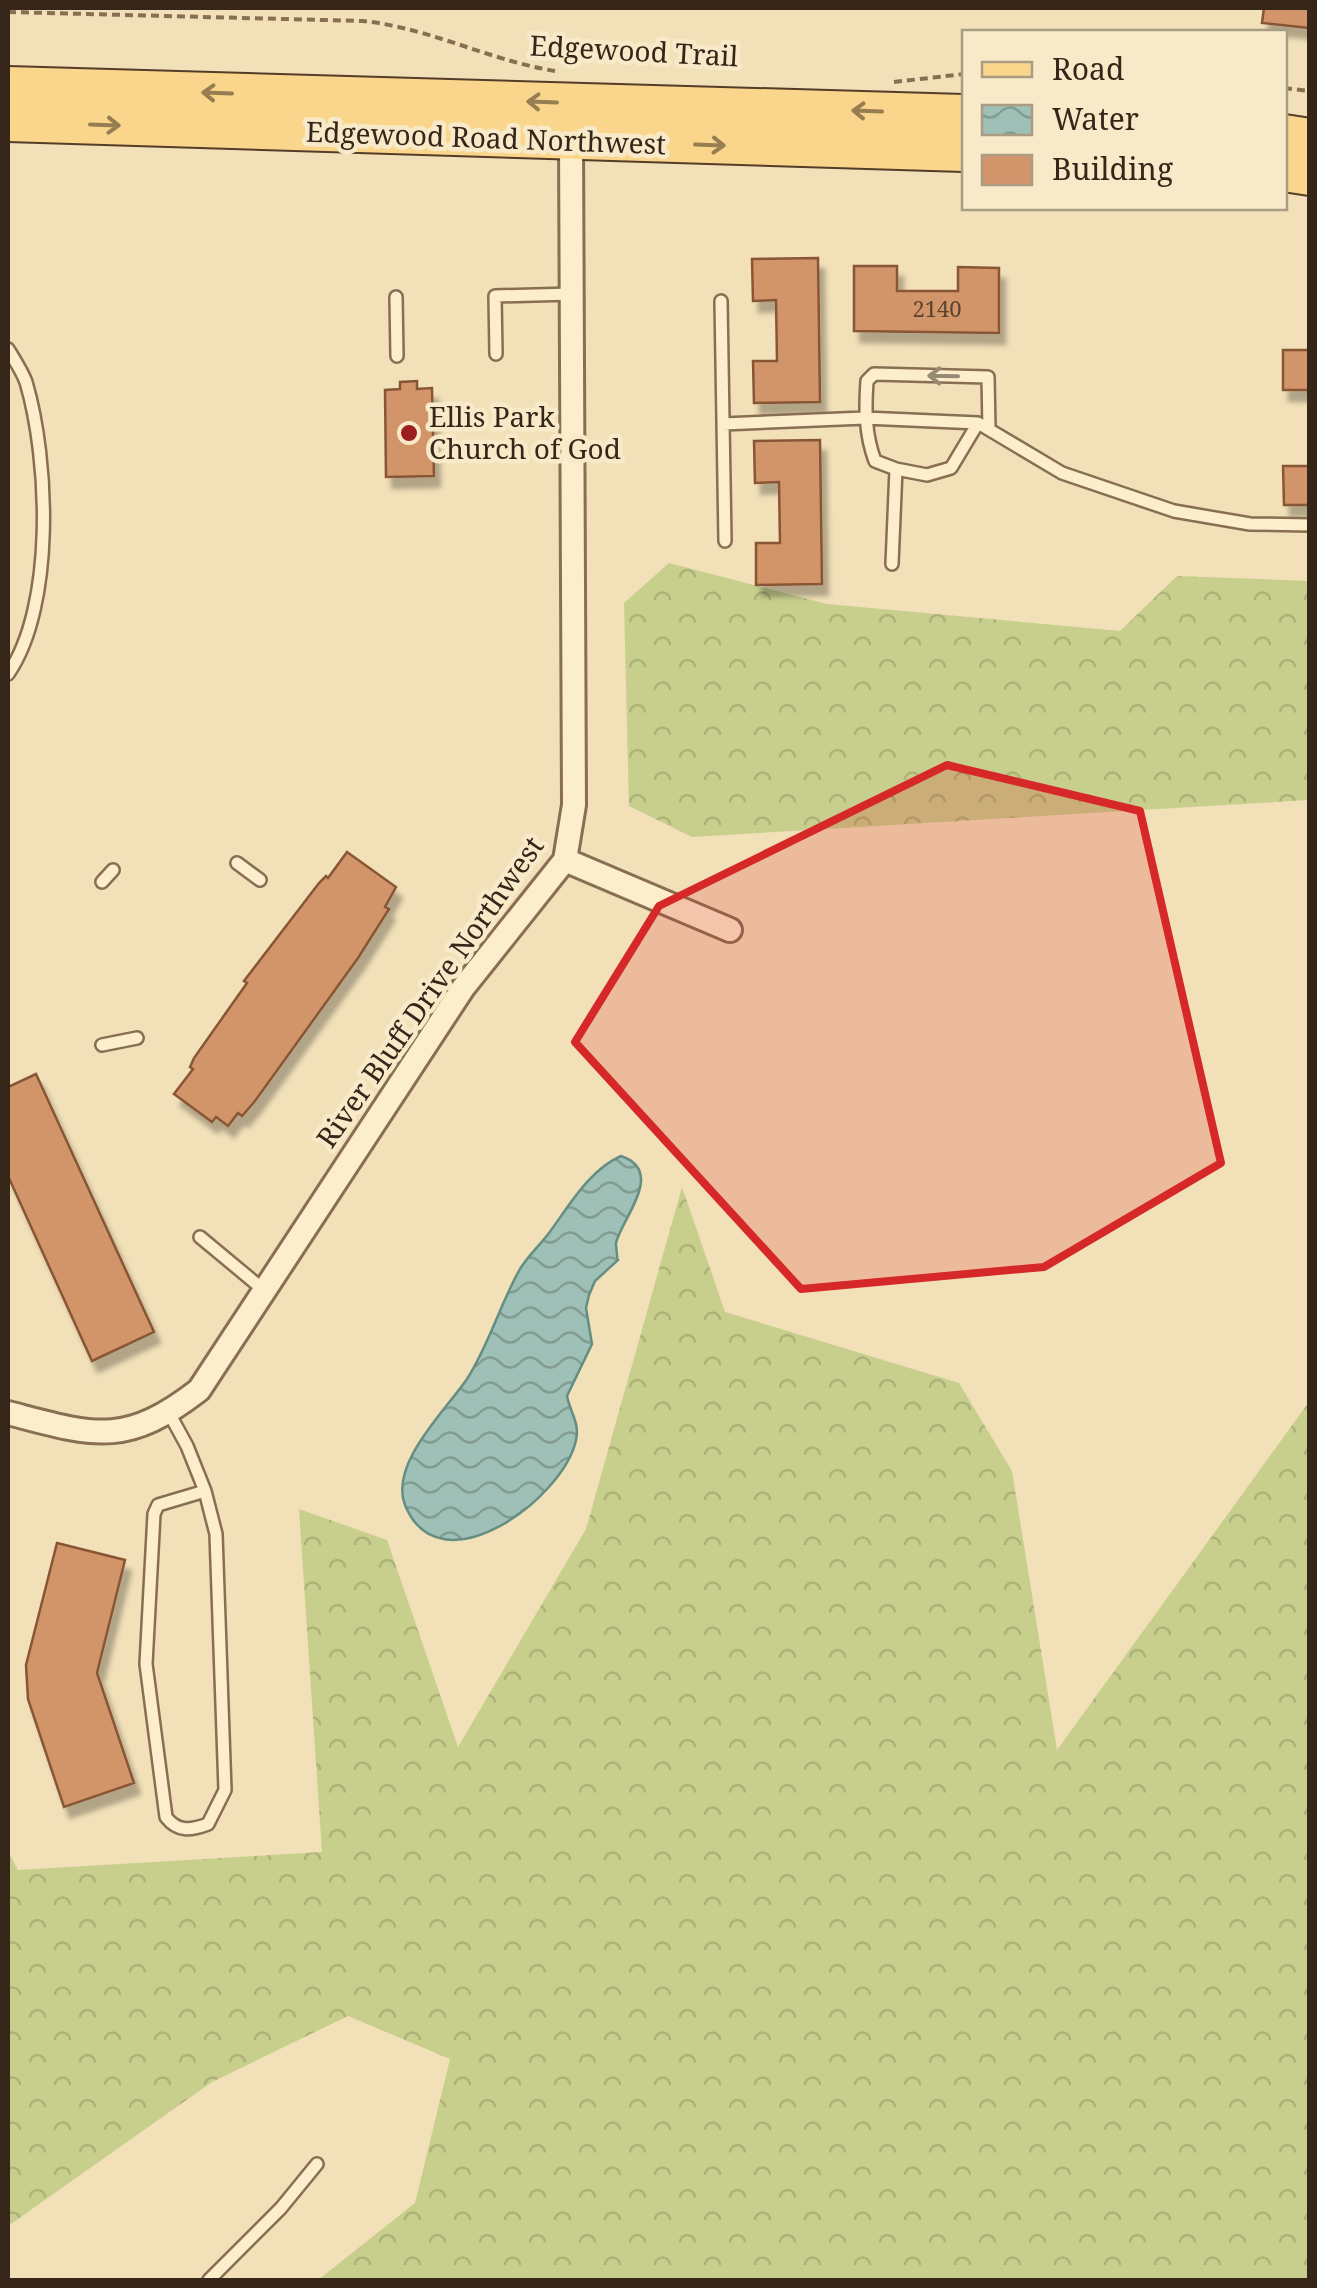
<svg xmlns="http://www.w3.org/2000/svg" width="1317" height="2288" font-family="'Noto Serif',serif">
<defs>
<pattern id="forest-crowns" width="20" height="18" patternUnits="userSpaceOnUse" patternTransform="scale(2.5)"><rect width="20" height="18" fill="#c8cf8c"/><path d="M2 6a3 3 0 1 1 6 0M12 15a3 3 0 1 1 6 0" fill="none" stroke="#acb278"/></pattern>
<pattern id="water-waves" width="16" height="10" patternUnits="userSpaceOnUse" patternTransform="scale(2.5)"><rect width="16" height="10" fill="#9ec0b6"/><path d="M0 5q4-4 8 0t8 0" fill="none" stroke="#829c93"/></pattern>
<filter id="shadow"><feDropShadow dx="6" dy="11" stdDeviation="2.5" flood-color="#0004"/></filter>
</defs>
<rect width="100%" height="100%" fill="#f1e0b8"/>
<!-- forest -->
<path fill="url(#forest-crowns)" d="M 669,563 L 827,604 L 1120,631 L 1177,576 L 1309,581 L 1309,800 L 692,837 L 629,806 L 624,603 Z
M 682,1187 L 725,1312 L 959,1383 L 1012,1471 L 1057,1750 L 1309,1402 L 1309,2280 L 318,2280 L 415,2203 L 450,2059 L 348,2016 L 212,2082 L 8,2226 L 8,1851 L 18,1870 L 322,1852 L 299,1509 L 387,1540 L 458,1747 L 586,1529 Z"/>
<!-- water -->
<path fill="url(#water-waves)" stroke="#658e83" stroke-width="2.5" d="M 621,1156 C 666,1171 622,1218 616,1243 C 616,1244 617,1259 618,1260 L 595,1281 L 589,1295 L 586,1308 L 592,1344 L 567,1396 C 570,1412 580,1423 576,1440 C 564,1498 440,1591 405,1505 C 389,1464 446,1410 467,1379 C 489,1345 500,1304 520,1269 C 528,1256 540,1245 549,1233 C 569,1206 589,1170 621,1156 Z"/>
<!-- building -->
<path fill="#d2956b" stroke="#895636" stroke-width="2.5" filter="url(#shadow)" d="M 1264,8 L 1310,8 L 1310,28 L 1262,23 Z
M 818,258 L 820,402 L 754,403 L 753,361 L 777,361 L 776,300 L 753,301 L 752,259 Z
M 854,266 L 897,266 L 897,291 L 958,291 L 958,267 L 999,268 L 999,333 L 854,331 Z
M 1283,350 L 1310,350 L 1310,390 L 1283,390 Z
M 417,381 L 417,389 L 432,388 L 434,476 L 386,477 L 385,390 L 400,389 L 400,382 Z
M 820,440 L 822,584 L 756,585 L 756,543 L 780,543 L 779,482 L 755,483 L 754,441 Z
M 1283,466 L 1310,466 L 1310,505 L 1284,505 Z
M 347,852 L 396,887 L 385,907 L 389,909 L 358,958 L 255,1101 L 242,1116 L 238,1113 L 228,1126 L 216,1117 L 212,1122 L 174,1094 L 193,1069 L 190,1067 L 194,1058 L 247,983 L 244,981 L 319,883 L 326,876 L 328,878 Z
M 36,1074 L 154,1332 L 92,1361 L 8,1176 L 8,1087 Z
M 57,1543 L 125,1560 L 97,1673 L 134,1783 L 64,1807 L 28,1699 L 26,1665 Z"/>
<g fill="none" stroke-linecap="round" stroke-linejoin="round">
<!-- lane casing -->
<g stroke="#886e52" stroke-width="16">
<path id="lane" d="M 396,297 L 397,356
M 721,301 L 725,541
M 8,349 C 14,359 22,371 26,382 C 49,460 55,606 8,674
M 496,354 L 495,296 L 572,294
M 723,424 L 865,418 L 978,423 L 1062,473 L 1174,511 L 1250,524 L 1310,525
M 896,469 L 927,475 L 951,468 L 978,423
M 892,564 L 896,469 L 875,461 C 865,434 865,409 867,381 L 874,374 L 988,377 L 989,429
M 237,863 L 260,880
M 102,882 L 113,870
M 102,1045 L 137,1038
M 200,1237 L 265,1291
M 169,1413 L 187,1446 L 205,1491 L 216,1534 L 225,1790 L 208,1824 C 192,1830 178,1833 166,1817 L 146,1664 L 154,1514 L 158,1505 L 205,1491
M 209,2280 L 281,2208 L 317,2164"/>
</g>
<!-- street casing -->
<g stroke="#886e52" stroke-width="28">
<path id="street" d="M 565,860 L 730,930
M 8,1413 C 93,1435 124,1448 199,1390 L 463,988 L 565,860 L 574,805 L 571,141"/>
</g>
<!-- primary casing -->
<g stroke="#543c28" stroke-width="42">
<path id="primary" d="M 8,86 L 964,114
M 8,122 L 964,152
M 1284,134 L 1310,138
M 1284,172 L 1310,176"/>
</g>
<!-- path -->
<path stroke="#886e52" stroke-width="4" stroke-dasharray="8 5" stroke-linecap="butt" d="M 8,12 L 363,21 C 430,28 488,60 555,71
M 894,82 L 964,74
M 1284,88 L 1310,91"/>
<!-- lane -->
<use href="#lane" stroke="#fcedcb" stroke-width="11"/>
<!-- street -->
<use href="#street" stroke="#fcedcb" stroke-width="22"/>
<!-- primary -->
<use href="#primary" stroke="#f9d68b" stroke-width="38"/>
</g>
<!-- one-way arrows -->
<defs><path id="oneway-shaft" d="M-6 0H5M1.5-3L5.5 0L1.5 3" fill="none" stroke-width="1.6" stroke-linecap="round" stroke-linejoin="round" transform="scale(2.5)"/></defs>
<g stroke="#977e52">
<use href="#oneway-shaft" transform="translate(217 93) rotate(-178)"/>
<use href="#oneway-shaft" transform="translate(542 102) rotate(-178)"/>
<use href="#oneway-shaft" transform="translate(867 111) rotate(-178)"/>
<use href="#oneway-shaft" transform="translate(105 125) rotate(2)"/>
<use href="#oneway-shaft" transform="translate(710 145) rotate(2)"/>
</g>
<use stroke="#988a72" href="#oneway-shaft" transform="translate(943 376) rotate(-179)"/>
<!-- marked area -->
<path fill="#d62828" fill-opacity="0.2" stroke="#d62828" stroke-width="8" stroke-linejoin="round" d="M 947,765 L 1140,811 L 1221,1163 L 1044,1267 L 801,1289 L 575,1042 L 659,906 Z"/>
<!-- markers -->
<circle fill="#9b1e20" stroke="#f8eac8" stroke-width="4" cx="409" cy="433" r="10"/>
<g text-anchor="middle" stroke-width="9" stroke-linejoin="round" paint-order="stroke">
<!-- number labels -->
<g font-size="22" fill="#5c422e">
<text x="937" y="317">2140</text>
</g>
<!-- street labels -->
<g font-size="28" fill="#352619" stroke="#f8eac8">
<text transform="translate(634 51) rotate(3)" y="10">Edgewood Trail</text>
<text transform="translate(486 138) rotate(2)" y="10">Edgewood Road Northwest</text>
<text transform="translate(430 992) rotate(-55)" y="10">River Bluff Drive Northwest</text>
</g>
<!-- poi labels -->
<g font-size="28" fill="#352619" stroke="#f8eac8" text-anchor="start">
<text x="429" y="427">Ellis Park<tspan x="429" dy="32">Church of God</tspan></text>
</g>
</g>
<!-- border -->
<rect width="1317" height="2288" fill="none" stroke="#352619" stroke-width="20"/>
<!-- legend -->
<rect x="962" y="30" width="325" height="180" fill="#f8eac8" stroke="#aa9c82" stroke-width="2.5"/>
<rect x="982" y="62" width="50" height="15" fill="#f9d68b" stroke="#aa9c82" stroke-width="2.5"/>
<text x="1052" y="80" font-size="30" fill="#352619">Road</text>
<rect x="982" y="105" width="50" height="30" fill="url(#water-waves)" stroke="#aa9c82" stroke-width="2.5"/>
<text x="1052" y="130" font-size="30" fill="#352619">Water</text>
<rect x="982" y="155" width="50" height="30" fill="#d2956b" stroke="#aa9c82" stroke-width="2.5"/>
<text x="1052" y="180" font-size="30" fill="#352619">Building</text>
</svg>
